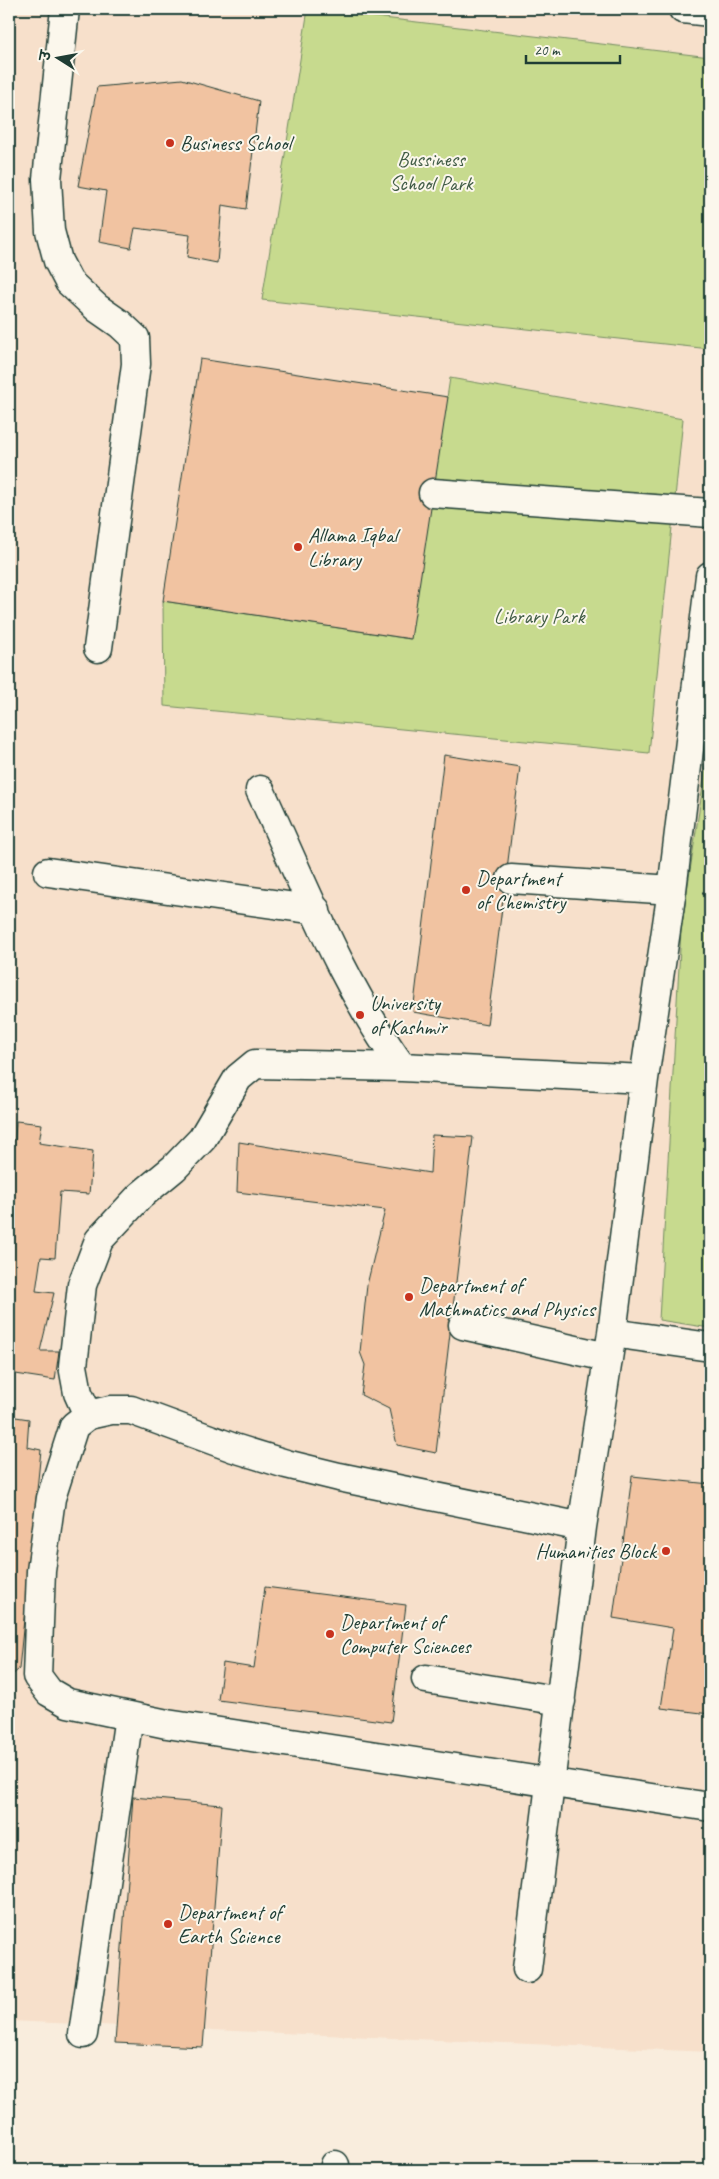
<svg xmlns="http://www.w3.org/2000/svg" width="719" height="2179" font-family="Caveat,'Playpen Sans Deva',sans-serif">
<rect width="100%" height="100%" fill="#f9eddd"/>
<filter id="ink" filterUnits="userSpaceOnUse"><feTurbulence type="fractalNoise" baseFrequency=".02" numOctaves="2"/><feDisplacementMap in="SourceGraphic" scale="10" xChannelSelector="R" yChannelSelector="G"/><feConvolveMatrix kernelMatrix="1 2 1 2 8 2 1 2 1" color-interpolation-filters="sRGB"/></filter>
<g filter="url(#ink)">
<!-- built -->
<path fill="#f7e0cb" d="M 9,9 L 710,9 L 710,2052 L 9,2021 Z"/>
<!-- green -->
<path fill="#c7da8e" stroke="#738c61" d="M 308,9 L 710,57 L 710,349 L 262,300 Z
M 450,378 L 683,419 L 649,753 L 164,706 L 163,601 L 410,639 Z
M 710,738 L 710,1328 L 659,1320 L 681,931 Z"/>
<!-- building -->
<path fill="#f1c3a1" stroke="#1f3d34" d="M 182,79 L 259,101 L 246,209 L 222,205 L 217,263 L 187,257 L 190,235 L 135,228 L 131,248 L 99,242 L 106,191 L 78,186 L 97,87 Z
M 200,359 L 448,397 L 411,639 L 163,601 Z
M 444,755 L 520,767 L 487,1025 L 413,1012 Z
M 16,1121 L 42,1124 L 39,1143 L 93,1151 L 89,1194 L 60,1192 L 55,1258 L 41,1257 L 36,1291 L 54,1293 L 40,1351 L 59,1351 L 55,1380 L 9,1373 L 9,1139 L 15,1140 Z
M 432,1135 L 473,1137 L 436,1453 L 397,1445 L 389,1409 L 361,1395 L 365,1365 L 360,1352 L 367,1285 L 385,1210 L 237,1192 L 239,1142 L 430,1173 Z
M 9,1416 L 29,1419 L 27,1447 L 41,1450 L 19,1669 L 9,1678 Z
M 632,1476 L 710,1484 L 710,1714 L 661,1708 L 673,1628 L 613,1618 Z
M 265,1587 L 406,1605 L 391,1722 L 218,1700 L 223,1663 L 254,1668 Z
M 133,1797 L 222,1805 L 203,2047 L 115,2043 Z"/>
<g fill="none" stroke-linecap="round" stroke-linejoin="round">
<!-- minor casing -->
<g stroke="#1f3d34" stroke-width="31">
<path id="minor" d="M 65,9 L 47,179 L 50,231 L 58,261 L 69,282 L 97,308 L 120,324 L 135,338 L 136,364 L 98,648
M 683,9 L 710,12
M 433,493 L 710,513
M 260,790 C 304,884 341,983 402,1067
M 48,872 L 316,910
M 511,879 L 672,890
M 463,1325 L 607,1357
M 612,1333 L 710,1347
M 88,1415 L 78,1393 L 73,1366 L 82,1285 L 99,1240 L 140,1196 L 174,1168 L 202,1139 L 238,1078 L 255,1064 L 402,1067 L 644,1079
M 582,1527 L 339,1477 L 286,1464 L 234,1448 L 131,1410 L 111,1410 L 88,1415 L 74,1426 L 51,1498 L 41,1571 L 37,1676 L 49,1692 L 68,1703 L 167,1724 L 710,1807
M 426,1679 L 561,1701
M 527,1969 L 582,1527 L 612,1333 L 644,1079 L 672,890 L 710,576
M 83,2034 L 129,1716
M 334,2170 L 335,2165"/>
</g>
<!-- path -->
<path stroke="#1f3d34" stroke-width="3" stroke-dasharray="4 4" stroke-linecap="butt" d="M 702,893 L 710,893"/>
<!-- minor -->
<use href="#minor" stroke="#fbf7ec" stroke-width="28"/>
</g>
</g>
<!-- markers -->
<g fill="#c8321e" stroke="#fbf7ec" stroke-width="2">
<circle cx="170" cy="143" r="5"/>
<circle cx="298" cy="547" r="5"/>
<circle cx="466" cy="890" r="5"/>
<circle cx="360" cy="1015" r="5"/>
<circle cx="409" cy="1297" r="5"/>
<circle cx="666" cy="1551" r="5"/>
<circle cx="330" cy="1634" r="5"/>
<circle cx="168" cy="1924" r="5"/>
</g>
<g text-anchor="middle" stroke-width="4" stroke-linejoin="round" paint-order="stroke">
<!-- poi labels -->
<g font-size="21" fill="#1f3d34" stroke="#fbf7ec" text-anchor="start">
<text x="180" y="150">Business School</text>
<text x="308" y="542">Allama Iqbal<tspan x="308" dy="24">Library</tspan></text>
<text x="476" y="885">Department<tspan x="476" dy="24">of Chemistry</tspan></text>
<text x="370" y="1010">University<tspan x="370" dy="24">of Kashmir</tspan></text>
<text x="419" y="1292">Department of<tspan x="419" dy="24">Mathmatics and Physics</tspan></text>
<text x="656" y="1558" text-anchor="end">Humanities Block</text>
<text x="340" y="1629">Department of<tspan x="340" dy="24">Computer Sciences</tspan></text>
<text x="178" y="1919">Department of<tspan x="178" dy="24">Earth Science</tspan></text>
</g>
<!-- park labels -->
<g font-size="21" fill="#415c46" stroke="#fbf7ec">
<text x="431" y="166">Bussiness<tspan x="431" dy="24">School Park</tspan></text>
<text x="539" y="623">Library Park</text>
</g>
</g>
<!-- margin -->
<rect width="719" height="2179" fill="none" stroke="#fbf7ec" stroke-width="30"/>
<rect x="15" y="15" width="689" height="2149" fill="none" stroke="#1f3d34" stroke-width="2" filter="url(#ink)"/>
<!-- north arrow -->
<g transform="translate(58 58) rotate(281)" stroke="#fbf7ec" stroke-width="4" paint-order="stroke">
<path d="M0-4L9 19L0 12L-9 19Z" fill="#1f3d34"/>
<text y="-8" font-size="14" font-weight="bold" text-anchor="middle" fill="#1f3d34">उ</text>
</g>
<!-- scale -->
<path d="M526 55v8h94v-8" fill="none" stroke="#1f3d34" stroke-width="2.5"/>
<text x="534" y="55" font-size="15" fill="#1f3d34" stroke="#fbf7ec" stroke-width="4" paint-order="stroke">20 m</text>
</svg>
